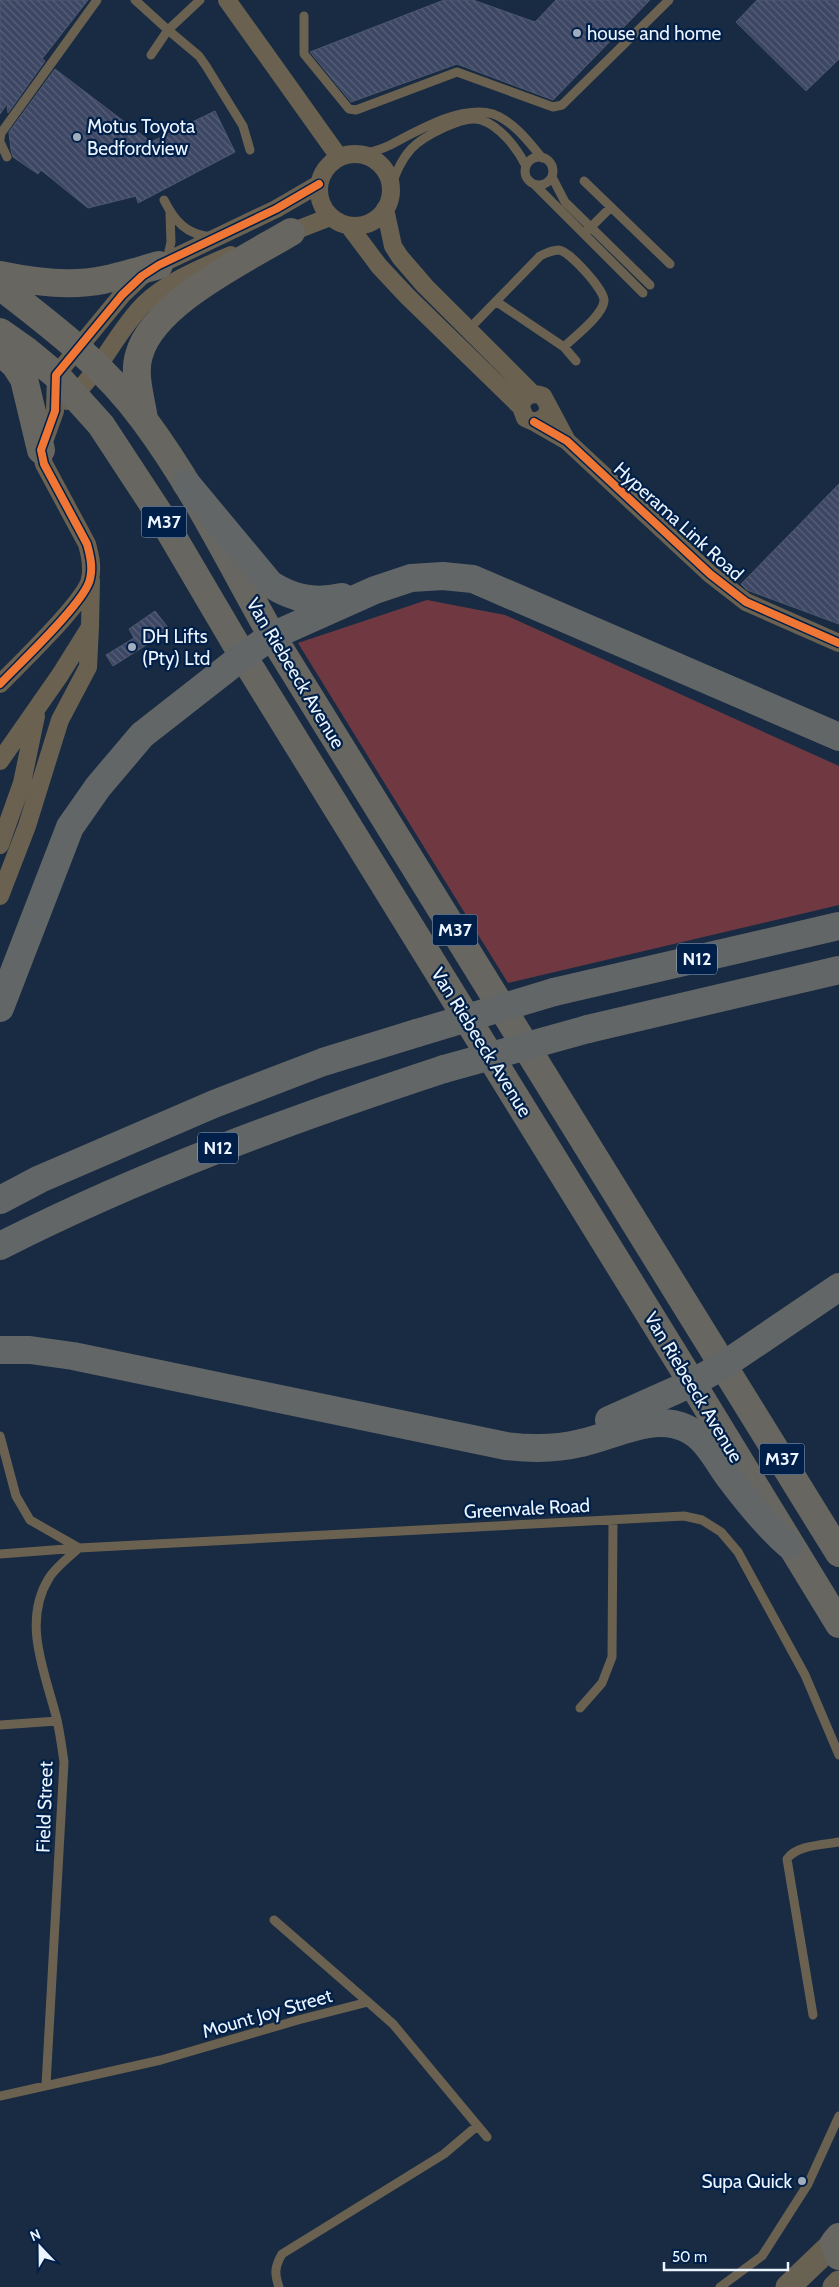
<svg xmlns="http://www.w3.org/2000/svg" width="839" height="2287" font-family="Cabin,sans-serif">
<defs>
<pattern id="building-back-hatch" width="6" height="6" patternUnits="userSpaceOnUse" patternTransform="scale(1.25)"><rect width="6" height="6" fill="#3d4764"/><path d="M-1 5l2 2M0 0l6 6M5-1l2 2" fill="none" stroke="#59627b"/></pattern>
</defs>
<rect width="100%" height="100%" fill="#182b42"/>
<!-- grass -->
<path fill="#703942" d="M 427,600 L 505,615 L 839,766 L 839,905 L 508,983 L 298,643 Z"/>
<!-- building -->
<path fill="url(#building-back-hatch)" stroke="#4d586c" d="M 0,0 L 88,0 L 42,59 L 45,61 L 8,113 L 7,104 L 0,114 Z
M 444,0 L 473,0 L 535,22 L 556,0 L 650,0 L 553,100 L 457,64 L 351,102 L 310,52 Z
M 757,0 L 839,0 L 839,59 L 806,91 L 736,22 Z
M 55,69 L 151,142 L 215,111 L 235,152 L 138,203 L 136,196 L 88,208 L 41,170 L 38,174 L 13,157 L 11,150 L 9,132 Z
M 839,484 L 839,624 L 747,590 L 741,584 Z
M 155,611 L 170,630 L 113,666 L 106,655 L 134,638 L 129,629 Z"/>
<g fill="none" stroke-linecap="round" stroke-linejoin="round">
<!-- lane -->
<path stroke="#6a6150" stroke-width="9" d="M 135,0 L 168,30 L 151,55
M 200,0 L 168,30 L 199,56 L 206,66 L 243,126 L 250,150
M 304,16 L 304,54 L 349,109 L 356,110 L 457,72 L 553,107 L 562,105 L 669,0
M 0,139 L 1,133 L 97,0
M 0,142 L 7,157
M 362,154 C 370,152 380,150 388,146 C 416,132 461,104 493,114 C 513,121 529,142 542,158
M525 171a14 14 0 1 1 28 0a14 14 0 1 1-28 0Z
M 552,177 L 565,202 L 650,285
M 584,181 L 670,264
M 535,185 L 643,293
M 391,187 C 396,173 401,160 411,149 C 422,137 464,114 481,120 C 500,126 517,148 526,166
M 164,200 C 175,222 187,235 212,237
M 587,231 L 610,208
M 167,260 L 171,242 L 170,214
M 497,302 L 564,347 L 576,361
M 468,330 L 540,256 C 546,253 552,250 559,250 C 569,251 605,290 604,301 C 603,315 574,337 564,347
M 0,1436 L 16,1496 L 30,1520 L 79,1548
M 0,1554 L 79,1548 L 684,1516 L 702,1520 L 721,1532 L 738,1552 L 805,1675 L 839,1755
M 580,1708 L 602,1683 L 612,1657 L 613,1520
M 0,1725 L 57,1721
M 274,1920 L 368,2002
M 813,2015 L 787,1859 C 797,1845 823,1845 839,1842
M 46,2085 L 64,1762 C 62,1748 60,1733 57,1720 C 46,1674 21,1623 49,1578 C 56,1567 69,1557 79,1548
M 0,2096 L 161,2060 L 298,2020 L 368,2002 L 393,2024 L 487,2137
M 279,2287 C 274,2273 275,2266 282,2254 L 444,2154 L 477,2126
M 720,2287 L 762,2256 L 808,2184 L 839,2116"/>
<!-- street -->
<path stroke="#6a6150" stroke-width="18" d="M 227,0 L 339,157
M319 190a36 36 0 1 1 72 0a36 36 0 1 1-72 0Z
M 385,209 L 393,246 L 400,257 L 425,286 L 533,394
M 349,226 L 379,266 L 407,296 L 521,407
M 281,236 L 330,217
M 67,401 C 100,374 115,333 144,304 C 168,281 201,268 231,255
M 549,409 L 544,418 L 534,422 L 525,418 L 521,407 C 523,395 532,392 543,396 L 567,441
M 534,422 L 567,441 L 710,574 L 746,602 L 839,643
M 0,684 C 19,664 86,601 90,579 C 93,567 90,555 87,544 L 44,464 L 41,450 L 55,411 L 56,375 L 122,295 L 142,276 L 159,265 L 276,209 L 319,184
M 0,761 L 60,675 L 90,627 L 91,581
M 0,845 L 22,783 L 36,716
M 0,896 L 27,826 L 60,720 L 88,667 L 90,627"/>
<!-- secondary -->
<path stroke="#696151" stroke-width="25" d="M 788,2287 L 834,2243
M 835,2287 L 839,2283"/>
<!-- primary -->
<path stroke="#686660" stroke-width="28" d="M 0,275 C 33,282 69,287 103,280 C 122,276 141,270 159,265
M 0,286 C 52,326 105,366 144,420 C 194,487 231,564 272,636 L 839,1553
M 0,332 L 27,351 L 56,375 L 101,425 L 160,515 L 243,656 L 692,1383 L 839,1624
M 0,351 L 15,365 L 24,379 L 41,450
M 144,419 C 141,399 133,375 139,355 C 153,303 246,259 291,232
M 839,2237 L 834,2243 L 839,2256"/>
<!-- highway -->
<path stroke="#636667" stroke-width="28" d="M 186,483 L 270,584 C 294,599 314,603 342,597
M 554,992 L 839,926
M 0,1008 L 70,827 L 98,787 L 142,735 L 243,656 L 272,636 L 375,590 L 411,578 L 443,576 L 473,579 L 839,737
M 588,1029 L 839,970
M 0,1200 L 40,1179 L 214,1104 L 323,1062 L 417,1033
M 0,1246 C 142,1174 292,1119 444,1069
M 0,1350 L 30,1350 L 73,1356 L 506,1446 C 531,1449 557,1449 581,1443 C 622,1434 670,1403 705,1443 C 714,1453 721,1466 729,1477 C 747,1501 766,1525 789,1545
M 609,1420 L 692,1383 L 724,1365 L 839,1287"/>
<!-- highway-bridge -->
<path stroke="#636667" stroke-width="28" d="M 417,1033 L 554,992
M 444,1069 L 588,1029"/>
<!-- cycleway casing -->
<g stroke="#002049" stroke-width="11">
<path id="cycleway" d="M 534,422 L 567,441 L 710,574 L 746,602 L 839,643
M 0,684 C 19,664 86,601 90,579 C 93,567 90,555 87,544 L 44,464 L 41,450 L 55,411 L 56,375 L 122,295 L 142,276 L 159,265 L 276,209 L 319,184"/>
</g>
<!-- cycleway -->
<use href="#cycleway" stroke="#f07635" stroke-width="8"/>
</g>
<!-- markers -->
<g fill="#a1aebd" stroke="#002049" stroke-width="2">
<circle cx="577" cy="33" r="5"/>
<circle cx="77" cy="137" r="5"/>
<circle cx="132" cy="647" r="5"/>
<circle cx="802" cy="2181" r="5"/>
</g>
<g text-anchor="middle" stroke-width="4.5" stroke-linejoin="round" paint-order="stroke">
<!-- shield labels -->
<g fill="#002049" stroke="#a4b4c8" stroke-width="1">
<rect x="141.5" y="506.5" width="45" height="31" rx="4"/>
<rect x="432.5" y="914.5" width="45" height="31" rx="4"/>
<rect x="677" y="943.5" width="40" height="31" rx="4"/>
<rect x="198" y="1132.5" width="40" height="31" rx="4"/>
<rect x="759.5" y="1443.5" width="45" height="31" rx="4"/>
</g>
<g font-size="18" font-weight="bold" fill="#ebf4ff">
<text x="164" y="528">M37</text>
<text x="455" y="936">M37</text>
<text x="697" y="965">N12</text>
<text x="218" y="1154">N12</text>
<text x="782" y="1465">M37</text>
</g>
<!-- poi labels -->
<g font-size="19" fill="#ebf4ff" stroke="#002049" text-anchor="start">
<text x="587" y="40">house and home</text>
<text x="87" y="133">Motus Toyota<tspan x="87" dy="22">Bedfordview</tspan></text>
<text x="142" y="643">DH Lifts<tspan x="142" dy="22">(Pty) Ltd</tspan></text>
<text x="792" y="2188" text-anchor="end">Supa Quick</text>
</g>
<!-- street labels -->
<g font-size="19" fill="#ebf4ff" stroke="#002049">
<text transform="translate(679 521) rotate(42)" y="7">Hyperama Link Road</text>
<text transform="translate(296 673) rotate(59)" y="7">Van Riebeeck Avenue</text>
<text transform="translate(482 1042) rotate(58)" y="7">Van Riebeeck Avenue</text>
<text transform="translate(694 1387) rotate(59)" y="7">Van Riebeeck Avenue</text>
<text transform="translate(527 1508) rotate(-3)" y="7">Greenvale Road</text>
<text transform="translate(44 1807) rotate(-88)" y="7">Field Street</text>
<text transform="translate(267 2013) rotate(-16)" y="7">Mount Joy Street</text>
</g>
</g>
<!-- north arrow -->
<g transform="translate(40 2247) rotate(338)" stroke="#002049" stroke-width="4" paint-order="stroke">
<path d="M0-4L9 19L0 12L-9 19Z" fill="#ebf4ff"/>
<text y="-8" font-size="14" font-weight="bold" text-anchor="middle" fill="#ebf4ff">N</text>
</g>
<!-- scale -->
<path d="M664 2262v8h124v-8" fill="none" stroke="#ebf4ff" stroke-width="2.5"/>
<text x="672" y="2262" font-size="15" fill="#ebf4ff" stroke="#002049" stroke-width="4" paint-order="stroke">50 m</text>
</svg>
